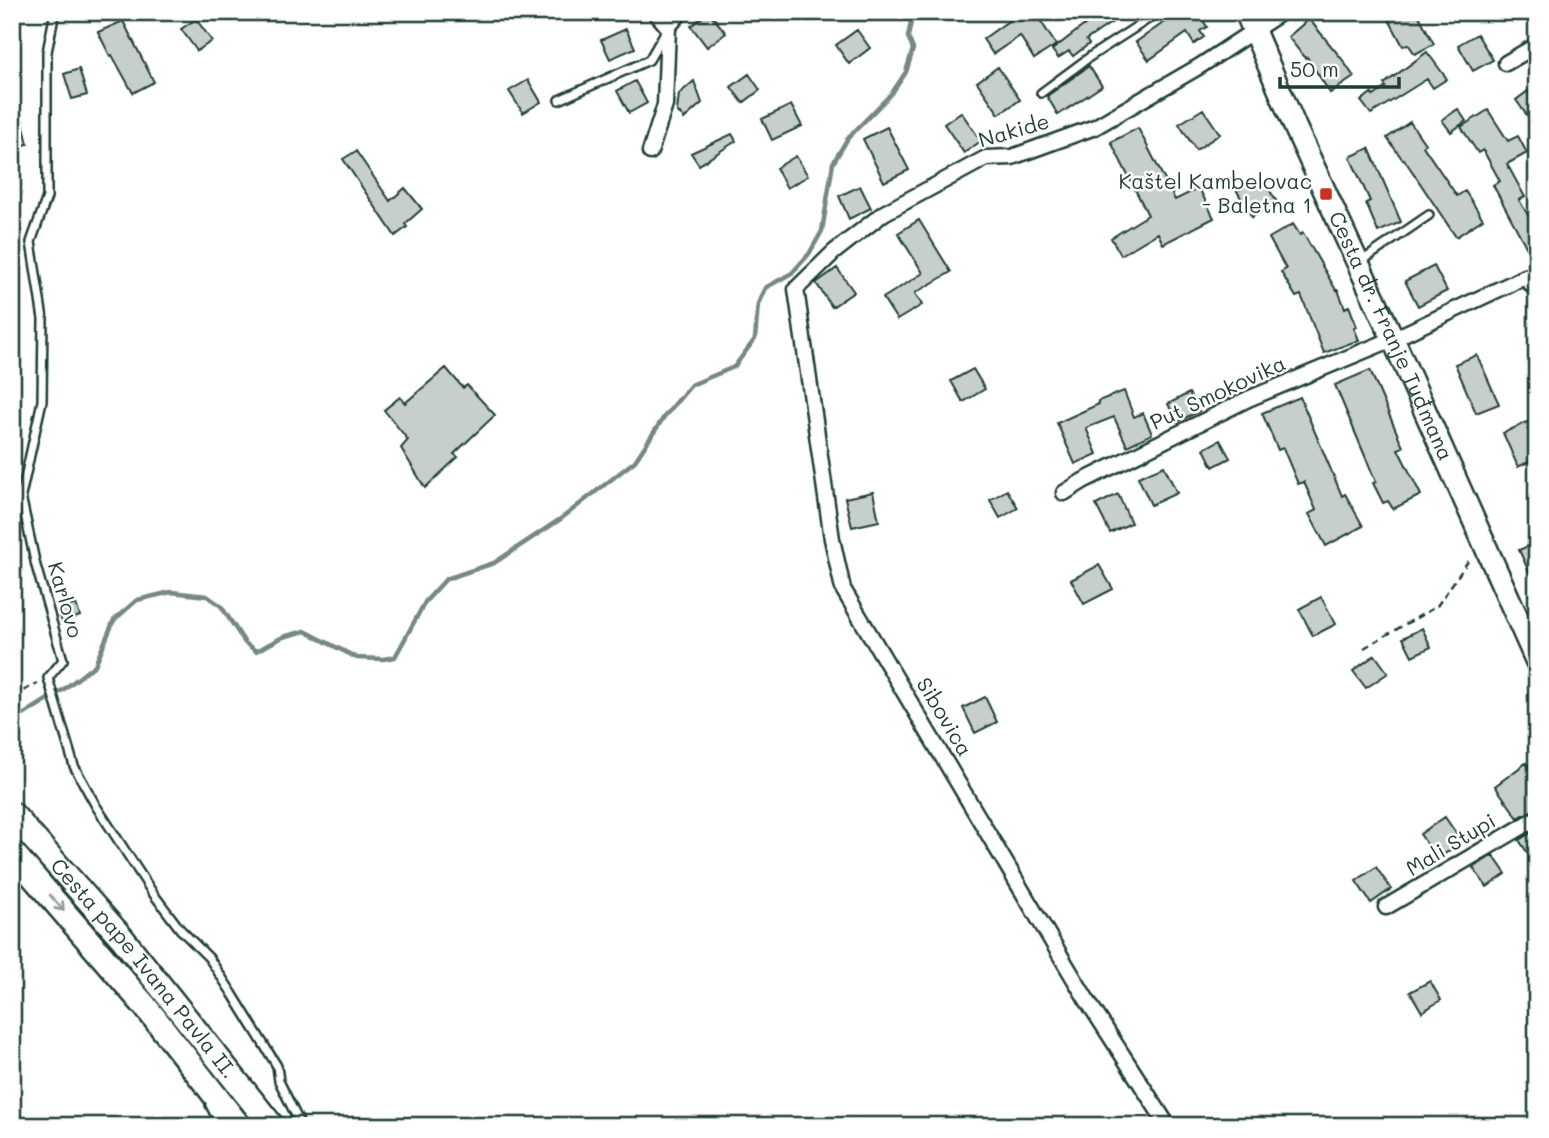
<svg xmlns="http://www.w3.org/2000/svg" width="1549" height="1138" font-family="Mali,sans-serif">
<rect width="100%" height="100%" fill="#fff"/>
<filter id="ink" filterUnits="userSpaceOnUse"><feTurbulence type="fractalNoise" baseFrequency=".0143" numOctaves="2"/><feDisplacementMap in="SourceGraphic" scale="14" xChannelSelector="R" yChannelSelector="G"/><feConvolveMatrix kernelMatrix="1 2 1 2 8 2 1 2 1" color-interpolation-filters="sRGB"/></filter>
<g filter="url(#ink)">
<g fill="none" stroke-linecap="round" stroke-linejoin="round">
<!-- stream -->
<path stroke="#758883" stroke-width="4.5" d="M 12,720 L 23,715 L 64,689 L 95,665 L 114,620 L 137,600 L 171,592 L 207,596 L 221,606 L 245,643 L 256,651 L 283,637 L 305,631 L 357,658 L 383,659 L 395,657 L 425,602 L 446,579 L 494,563 L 562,518 L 635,461 L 664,417 L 691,385 L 734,367 L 755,339 L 758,304 L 765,288 L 792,273 L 809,254 L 822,231 L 833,163 L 848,138 L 892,93 L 906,72 L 913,49 L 908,37 L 913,12"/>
</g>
<!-- building -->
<path fill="#c7cfcc" stroke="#1f3d34" stroke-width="2" d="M 709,12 L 726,33 L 707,47 L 691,26 Z
M 1021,12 L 1035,12 L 1056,45 L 1034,59 L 1020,36 L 993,54 L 983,39 Z
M 1092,12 L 1127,12 L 1086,40 L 1089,44 L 1073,56 L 1069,51 L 1058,58 L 1052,50 L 1095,17 Z
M 1179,12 L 1198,12 L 1207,27 L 1200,31 L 1204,37 L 1194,44 L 1187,33 L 1149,60 L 1136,42 Z
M 1385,12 L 1417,12 L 1434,44 L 1415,54 L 1408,44 L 1403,46 Z
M 196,19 L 212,41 L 197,51 L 181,29 Z
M 1309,19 L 1342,59 L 1354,77 L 1330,93 L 1307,57 L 1305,58 L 1288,37 Z
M 123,21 L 154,82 L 133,93 L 112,55 L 110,56 L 98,32 Z
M 626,29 L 635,48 L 610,59 L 601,40 Z
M 857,30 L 870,48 L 849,64 L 836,45 Z
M 1477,34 L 1493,60 L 1473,71 L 1458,45 Z
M 1427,52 L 1447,79 L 1433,88 L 1427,79 L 1371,114 L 1361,101 L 1371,93 L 1374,96 L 1386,87 L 1384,84 Z
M 1089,66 L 1102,86 L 1058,115 L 1047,96 Z
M 998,67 L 1020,100 L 999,114 L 977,82 Z
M 79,69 L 87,95 L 72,99 L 64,74 Z
M 749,74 L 760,90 L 743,103 L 731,87 Z
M 528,80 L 541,102 L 523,113 L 509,91 Z
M 635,81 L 647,103 L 629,113 L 617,91 Z
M 694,81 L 702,103 L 684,119 L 677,111 L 679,94 Z
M 1528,91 L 1537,102 L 1537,111 L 1528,117 L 1516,100 Z
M 17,97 L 28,144 L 12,148 L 12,98 Z
M 791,105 L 802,126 L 772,140 L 762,119 Z
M 1203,109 L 1220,134 L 1196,150 L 1179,124 Z
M 1458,109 L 1466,121 L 1451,132 L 1442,120 Z
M 1488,110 L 1508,141 L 1518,136 L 1527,153 L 1507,164 L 1525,197 L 1519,200 L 1537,230 L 1537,267 L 1493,185 L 1500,181 L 1483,150 L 1478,153 L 1461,127 Z
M 961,112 L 981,141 L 964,153 L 944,124 Z
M 1410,122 L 1425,144 L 1423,146 L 1457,196 L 1465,191 L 1483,219 L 1456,237 L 1404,159 L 1403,160 L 1387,138 Z
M 887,127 L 909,170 L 884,182 L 863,139 Z
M 1138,128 L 1175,200 L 1199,188 L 1214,218 L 1163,244 L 1158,233 L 1121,255 L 1111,238 L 1148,215 L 1111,142 Z
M 732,134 L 736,141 L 699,165 L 691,153 Z
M 1369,148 L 1401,222 L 1378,232 L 1366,203 L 1370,201 L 1350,157 Z
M 356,151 L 390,201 L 405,188 L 422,209 L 405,224 L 407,227 L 395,236 L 343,159 Z
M 796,156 L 808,176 L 787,188 L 776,168 Z
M 1261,177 L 1277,202 L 1252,217 L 1237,191 Z
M 860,186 L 871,208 L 849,219 L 839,196 Z
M 919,220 L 951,272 L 915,293 L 922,305 L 897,320 L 883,298 L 923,273 L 898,233 Z
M 1293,224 L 1300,235 L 1303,233 L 1336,290 L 1338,290 L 1345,308 L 1349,306 L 1357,327 L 1354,328 L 1359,340 L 1324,353 L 1301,295 L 1296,297 L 1281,272 L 1286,269 L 1269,238 Z
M 1434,266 L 1447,291 L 1418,306 L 1405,281 Z
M 837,268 L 854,292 L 832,307 L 816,283 Z
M 1477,355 L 1499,404 L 1476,413 L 1455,364 Z
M 446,368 L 463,388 L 467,385 L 495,415 L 454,454 L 458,457 L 425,488 L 401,448 L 408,440 L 384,410 L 400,397 L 405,403 Z
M 973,369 L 985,389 L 963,402 L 951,381 Z
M 1370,370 L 1403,447 L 1398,449 L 1421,495 L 1393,509 L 1388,501 L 1383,503 L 1373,483 L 1376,482 L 1335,385 Z
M 1124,391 L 1134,417 L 1143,413 L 1152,434 L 1127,446 L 1114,417 L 1086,428 L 1097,454 L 1075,464 L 1057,423 L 1099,404 L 1098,401 Z
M 1189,393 L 1199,411 L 1177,422 L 1168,404 Z
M 1300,397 L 1342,496 L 1345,494 L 1363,526 L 1326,546 L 1309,514 L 1316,510 L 1304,482 L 1298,484 L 1283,448 L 1278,450 L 1262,413 Z
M 1527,422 L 1537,444 L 1537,458 L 1518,467 L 1503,433 Z
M 1220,440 L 1230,458 L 1213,467 L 1204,449 Z
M 1164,466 L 1177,493 L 1151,505 L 1138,477 Z
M 1007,490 L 1018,508 L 1000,518 L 990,500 Z
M 873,492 L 879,521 L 852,527 L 845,498 Z
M 1118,494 L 1131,523 L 1110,533 L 1096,505 Z
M 1537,542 L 1537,589 L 1519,550 Z
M 1099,565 L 1113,589 L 1084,604 L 1071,580 Z
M 1321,597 L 1336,624 L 1313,636 L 1299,609 Z
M 76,604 L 80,616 L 62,622 L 58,610 Z
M 1422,628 L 1431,647 L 1412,656 L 1403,638 Z
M 1375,655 L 1388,673 L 1366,688 L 1353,671 Z
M 985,697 L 997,722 L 975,733 L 963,708 Z
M 1526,763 L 1537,778 L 1537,808 L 1518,818 L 1495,786 Z
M 1445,817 L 1462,842 L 1437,859 L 1420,834 Z
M 1537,829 L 1537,867 L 1519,840 Z
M 1493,855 L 1506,874 L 1487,887 L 1473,868 Z
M 1376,867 L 1391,889 L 1371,903 L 1356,881 Z
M 1430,981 L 1441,1000 L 1422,1012 L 1410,992 Z"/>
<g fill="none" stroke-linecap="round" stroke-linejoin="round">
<!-- service casing -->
<g stroke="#1f3d34" stroke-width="12">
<path id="service" d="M 55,12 L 47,52 L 47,197 L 31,242 L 43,319 L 42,401 L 21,496 L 36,566 L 63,660 L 48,678 L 74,766 L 96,806 L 152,892 L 180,929 L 209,958 L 232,993 L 277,1066 L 279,1081 L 301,1126
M 1041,93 L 1091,56 L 1159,12
M 559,100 L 649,60 L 664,34
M 1359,263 L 1429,215
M 210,1105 L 221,1126"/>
</g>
<!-- minor casing -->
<g stroke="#1f3d34" stroke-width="19">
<path id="minor" d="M 655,12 L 668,27
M 1506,63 L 1537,45
M 650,152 L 665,105 L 668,27 L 681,12
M 1064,493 L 1083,481 L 1248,399 L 1393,339 L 1525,277 L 1537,291
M 1386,907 L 1537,818
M 1168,1126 L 1085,997 L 843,589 L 832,539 L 796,289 L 834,252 L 884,213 L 986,158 L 1012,157 L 1095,127 L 1200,66 L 1282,12"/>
</g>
<!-- secondary casing -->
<g stroke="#1f3d34" stroke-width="26">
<g id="secondary">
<path id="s1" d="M 1246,12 L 1296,129 L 1393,339 L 1537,662"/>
</g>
</g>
<!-- primary casing -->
<g stroke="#1f3d34" stroke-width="28">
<g id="primary">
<path id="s2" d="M 12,814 L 122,938 L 272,1126"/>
<path d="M 12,852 L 145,1006 L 239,1126"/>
</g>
</g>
<!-- path -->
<path stroke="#1f3d34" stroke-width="2.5" stroke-dasharray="7 5" stroke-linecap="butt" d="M 1364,648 L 1437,606 L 1471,557
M 12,691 L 21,692 L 38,683"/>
<!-- service -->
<use href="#service" stroke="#fff" stroke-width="7"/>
<!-- minor -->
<use href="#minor" stroke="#fff" stroke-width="14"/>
<!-- secondary -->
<use href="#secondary" stroke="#fff" stroke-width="21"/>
<!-- primary -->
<use href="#primary" stroke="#fff" stroke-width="23"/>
</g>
<!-- one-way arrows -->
<defs><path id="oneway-shaft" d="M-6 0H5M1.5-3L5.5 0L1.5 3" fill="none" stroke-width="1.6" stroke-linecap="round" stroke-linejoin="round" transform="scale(1.75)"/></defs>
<use stroke="#8f9e9a" href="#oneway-shaft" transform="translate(57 903) rotate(49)"/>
</g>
<!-- markers -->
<rect fill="#c8321e" stroke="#fff" stroke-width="2.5" x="1319" y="187" width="14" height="14" rx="3.5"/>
<g text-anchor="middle" stroke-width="5" stroke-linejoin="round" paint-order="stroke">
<!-- street labels -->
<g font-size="21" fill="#1f3d34" stroke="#fff">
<text transform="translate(1014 131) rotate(-16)" y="7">Nakide</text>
<text dy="7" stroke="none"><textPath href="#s1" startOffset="355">Cesta dr. Franje Tuđmana</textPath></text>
<text transform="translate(1218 393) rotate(-25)" y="7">Put Smokovika</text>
<text transform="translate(65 600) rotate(74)" y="7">Karlovo</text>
<text transform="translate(944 717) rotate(59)" y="7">Sibovica</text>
<text transform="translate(1451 845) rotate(-31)" y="7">Mali Stupi</text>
<text dy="7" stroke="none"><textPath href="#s2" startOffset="203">Cesta pape Ivana Pavla II.</textPath></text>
</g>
<!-- poi labels -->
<g font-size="21" fill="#1f3d34" stroke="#fff" text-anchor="end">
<text x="1312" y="189">Kaštel Kambelovac<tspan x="1312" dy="24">- Baletna 1</tspan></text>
</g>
</g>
<!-- margin -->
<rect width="1549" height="1138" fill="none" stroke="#fff" stroke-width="42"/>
<rect x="21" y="21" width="1507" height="1096" fill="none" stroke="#1f3d34" stroke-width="2.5" filter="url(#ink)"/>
<!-- scale -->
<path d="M1280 77v10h119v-10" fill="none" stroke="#1f3d34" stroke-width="3.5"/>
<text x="1290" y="77" font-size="21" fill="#1f3d34" stroke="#ffffff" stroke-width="5" paint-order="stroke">50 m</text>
</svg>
